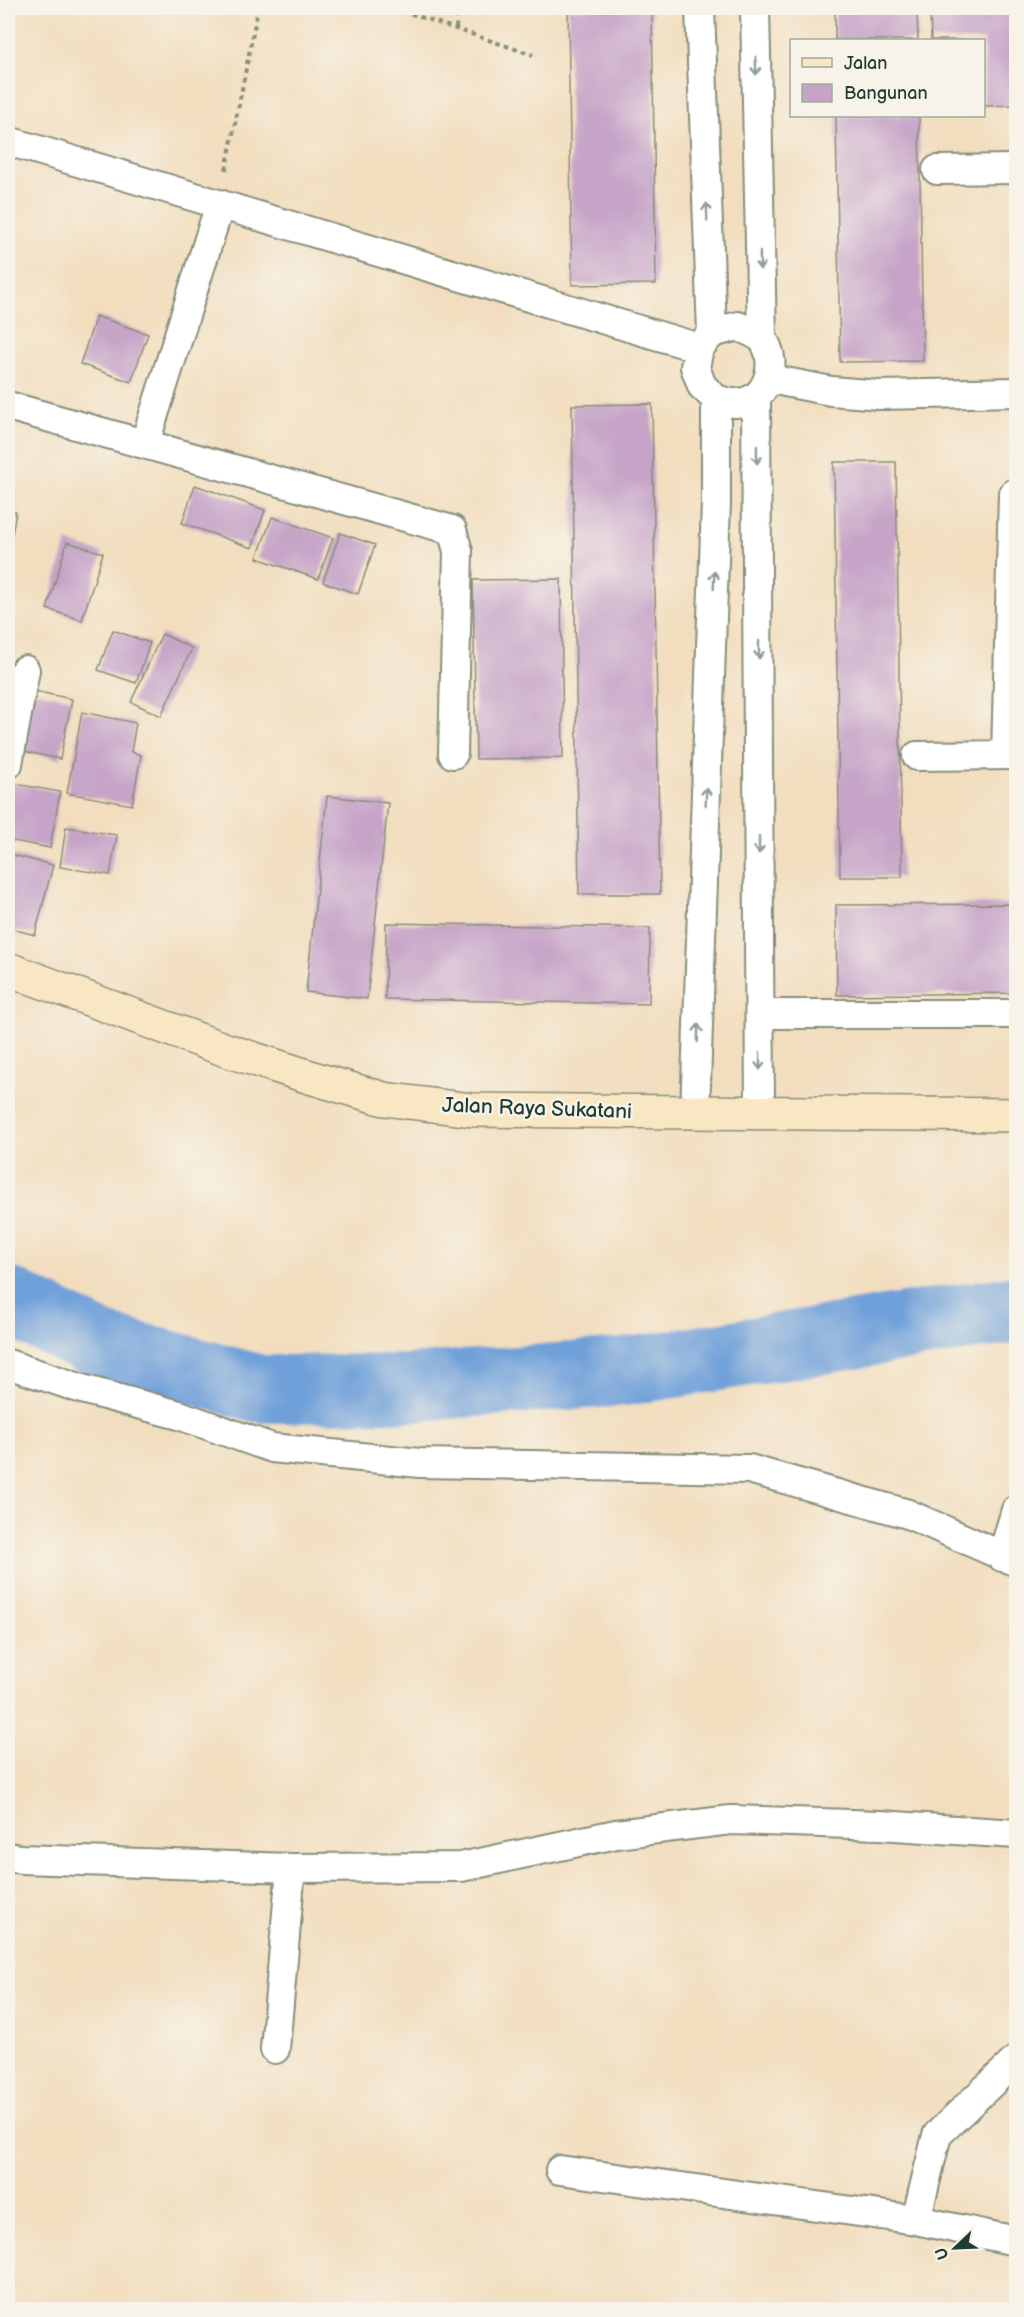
<svg xmlns="http://www.w3.org/2000/svg" width="1024" height="2317" font-family="'Balsamiq Sans',sans-serif">
<rect width="100%" height="100%" fill="#f7f3e8"/>
<filter id="ink" filterUnits="userSpaceOnUse"><feTurbulence type="fractalNoise" baseFrequency=".0167" numOctaves="2"/><feDisplacementMap in="SourceGraphic" scale="12" xChannelSelector="R" yChannelSelector="G"/><feConvolveMatrix kernelMatrix="1 2 1 2 8 2 1 2 1" color-interpolation-filters="sRGB"/></filter>
<filter id="wash" filterUnits="userSpaceOnUse"><feTurbulence type="fractalNoise" baseFrequency=".008" numOctaves="4" result="noise"/><feDisplacementMap in="SourceGraphic" scale="24" xChannelSelector="R" yChannelSelector="G"/><feGaussianBlur stdDeviation="1.35" result="paint"/><feColorMatrix in="noise" values="0 0 0 0 0 0 0 0 0 0 0 0 0 0 0 0 0 1.4 0 .05"/><feComposite in="paint" operator="in"/></filter>
<g filter="url(#wash)">
<rect width="100%" height="100%" fill="#f2debf"/>
<g fill="none" stroke-linecap="round" stroke-linejoin="round">
<!-- river -->
<path stroke="#6fa0d9" stroke-width="68" d="M 8,1301 L 104,1347 L 261,1389 L 408,1388 L 624,1372 L 1016,1309"/>
</g>
<g id="blocks">
<!-- building -->
<path fill="#c6a4c8" d="M 568,8 L 652,8 L 656,284 L 572,285 Z
M 835,8 L 917,8 L 918,40 L 835,40 Z
M 930,8 L 1016,8 L 1016,105 L 984,106 L 984,40 L 931,40 Z
M 836,116 L 919,116 L 923,361 L 840,362 Z
M 96,316 L 148,334 L 131,382 L 80,364 Z
M 652,404 L 660,894 L 579,894 L 572,405 Z
M 834,462 L 896,462 L 902,877 L 840,877 Z
M 195,485 L 265,510 L 252,548 L 182,523 Z
M 8,510 L 16,512 L 10,546 L 8,546 Z
M 272,517 L 333,538 L 318,579 L 257,558 Z
M 340,533 L 375,545 L 358,594 L 323,582 Z
M 67,542 L 103,553 L 82,620 L 47,609 Z
M 561,579 L 563,758 L 476,759 L 473,580 Z
M 113,630 L 150,643 L 136,683 L 98,670 Z
M 162,634 L 192,648 L 161,716 L 131,702 Z
M 29,690 L 72,699 L 60,759 L 17,750 Z
M 82,712 L 136,723 L 131,752 L 141,755 L 132,805 L 67,793 Z
M 11,783 L 60,792 L 50,848 L 8,840 L 8,803 Z
M 327,796 L 388,803 L 367,999 L 306,992 Z
M 66,827 L 117,835 L 110,875 L 60,867 Z
M 8,854 L 53,865 L 35,935 L 8,928 Z
M 1016,904 L 1016,993 L 837,995 L 836,905 Z
M 386,923 L 650,928 L 649,1004 L 385,999 Z"/>
</g>
</g>
<g filter="url(#ink)">
<use href="#blocks" fill-opacity="0" stroke="#888e7a" stroke-width="1.5"/>
<g fill="none" stroke-linecap="round" stroke-linejoin="round">
<!-- minor casing -->
<g stroke="#888e7a" stroke-width="32">
<path id="minor" d="M 700,8 L 712,333
M 755,8 L 762,338
M 8,141 L 699,348
M 937,170 L 1016,169
M 770,379 L 831,391 L 880,395 L 1016,392
M 756,397 L 760,1111
M 8,406 L 452,530 L 458,551 L 453,754
M 145,443 L 220,204
M 1006,755 L 1013,494
M 917,756 L 1016,755
M 8,764 L 25,670
M 760,1014 L 1016,1014
M 695,1113 L 716,502 L 716,399 L 702,386 L 695,367 L 699,348 L 712,333 L 738,326 C 745,330 758,334 763,340 C 780,363 767,404 735,403 C 729,403 722,401 716,399
M 8,1364 L 82,1389 L 179,1415 L 272,1448 L 420,1463 L 749,1469 L 908,1514 L 1016,1562
M 1002,1557 L 1016,1510
M 8,1857 L 21,1859 L 291,1868 L 461,1867 L 616,1834 L 731,1820 L 880,1825 L 1016,1834
M 275,2049 L 291,1868
M 1016,2060 L 937,2135 L 916,2220 L 1016,2241
M 560,2170 L 916,2220"/>
</g>
<!-- secondary casing -->
<g stroke="#888e7a" stroke-width="36">
<path id="secondary" d="M 8,969 L 226,1050 L 313,1078 L 384,1099 L 472,1110 L 1016,1115"/>
</g>
<!-- path -->
<path stroke="#888e7a" stroke-width="4" stroke-dasharray="4.5 4.5" stroke-linecap="butt" d="M 394,8 L 533,55
M 456,28 L 457,8
M 226,170 L 258,8"/>
<!-- minor -->
<use href="#minor" stroke="#fff" stroke-width="28"/>
<!-- secondary -->
<use href="#secondary" stroke="#f9e7c3" stroke-width="33"/>
</g>
<!-- one-way arrows -->
<defs><path id="oneway-shaft" d="M-6 0H5M1.5-3L5.5 0L1.5 3" fill="none" stroke-width="1.6" stroke-linecap="round" stroke-linejoin="round" transform="scale(1.5)"/></defs>
<g stroke="#8f9e9a">
<use href="#oneway-shaft" transform="translate(756 66) rotate(89)"/>
<use href="#oneway-shaft" transform="translate(707 212) rotate(-92)"/>
<use href="#oneway-shaft" transform="translate(760 261) rotate(89)"/>
<use href="#oneway-shaft" transform="translate(757 455) rotate(89)"/>
<use href="#oneway-shaft" transform="translate(714 580) rotate(-88)"/>
<use href="#oneway-shaft" transform="translate(759 650) rotate(90)"/>
<use href="#oneway-shaft" transform="translate(706 796) rotate(-88)"/>
<use href="#oneway-shaft" transform="translate(759 845) rotate(90)"/>
<use href="#oneway-shaft" transform="translate(698 1033) rotate(-88)"/>
<use href="#oneway-shaft" transform="translate(760 1061) rotate(90)"/>
</g>
</g>
<g text-anchor="middle" stroke-width="5" stroke-linejoin="round" paint-order="stroke">
<!-- street labels -->
<g font-size="21" fill="#1f3d34" stroke="#f7f3e8">
<text transform="translate(537 1108) rotate(2)" y="7">Jalan Raya Sukatani</text>
</g>
</g>
<!-- margin -->
<rect width="1024" height="2317" fill="none" stroke="#f7f3e8" stroke-width="30"/>
<!-- legend -->
<rect x="790" y="39" width="195" height="78" fill="#f7f3e8" stroke="#a1aaa0" stroke-width="1.5"/>
<rect x="802" y="58" width="30" height="9" fill="#f9e7c3" stroke="#a1aaa0" stroke-width="1.5"/>
<text x="844" y="69" font-size="18" fill="#1f3d34">Jalan</text>
<rect x="802" y="84" width="30" height="18" fill="#c6a4c8" stroke="#a1aaa0" stroke-width="1.5"/>
<text x="844" y="99" font-size="18" fill="#1f3d34">Bangunan</text>
<!-- north arrow -->
<g transform="translate(955 2248) rotate(247)" stroke="#f7f3e8" stroke-width="4.5" paint-order="stroke">
<path d="M0-4.5L10 22L0 15L-10 22Z" fill="#1f3d34"/>
<text y="-9" font-size="16" font-weight="bold" text-anchor="middle" fill="#1f3d34">U</text>
</g>
</svg>
